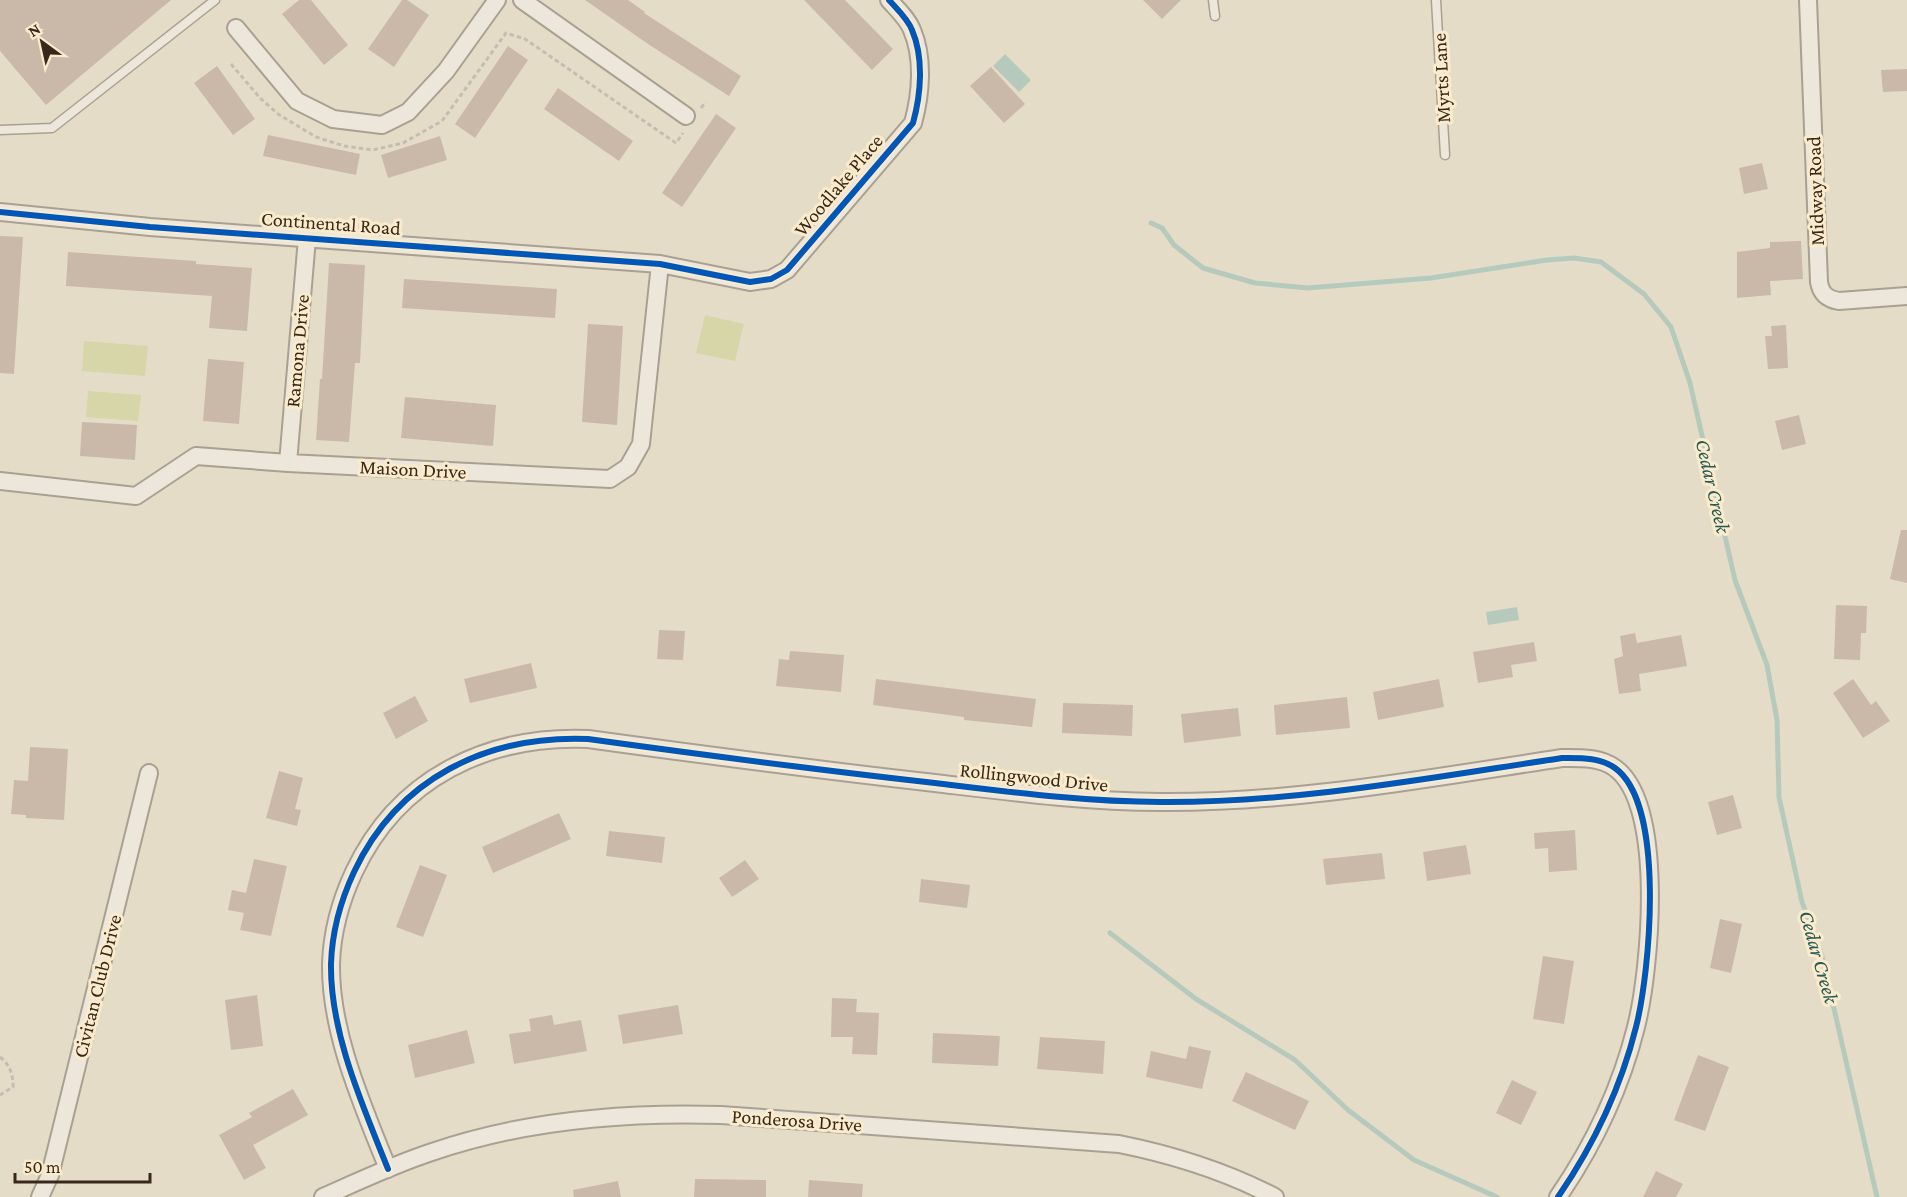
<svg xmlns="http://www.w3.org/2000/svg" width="1907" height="1197" font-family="'Crimson Pro',serif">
<rect width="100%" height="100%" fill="#e5dcc8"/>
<!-- green -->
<path fill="#d6d6a8" d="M 705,315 L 744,324 L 735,361 L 696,353 Z
M 84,341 L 148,346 L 145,376 L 82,371 Z
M 88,391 L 141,395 L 138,421 L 86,417 Z"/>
<!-- water -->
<path fill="#b5cabd" d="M 1005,54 L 1031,80 L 1019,92 L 993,66 Z
M 1517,607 L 1519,620 L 1488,625 L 1486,612 Z"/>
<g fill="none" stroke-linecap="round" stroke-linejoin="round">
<!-- stream -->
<path stroke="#b5cabd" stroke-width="5" d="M 1151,223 L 1162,228 L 1174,245 L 1203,268 L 1255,283 L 1308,288 L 1431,278 L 1547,260 L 1574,258 L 1601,262 L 1644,294 L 1671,327 L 1690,383 L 1735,580 L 1767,665 L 1777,720 L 1779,797 L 1802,902 L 1822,956 L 1877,1197
M 1110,933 L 1196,999 L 1295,1060 L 1348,1110 L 1414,1160 L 1497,1197"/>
</g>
<!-- building -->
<path fill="#cab9a9" d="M 0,0 L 171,0 L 46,105 L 0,51 Z
M 299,0 L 311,0 L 348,45 L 324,65 L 282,14 Z
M 402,0 L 407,0 L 429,15 L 394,67 L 368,49 Z
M 585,0 L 628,0 L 645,12 L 644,13 L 741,76 L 729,96 L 648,44 Z
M 804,0 L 845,0 L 893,49 L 872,70 Z
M 1143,0 L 1181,0 L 1162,19 Z
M 508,46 L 528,60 L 475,138 L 455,124 Z
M 217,66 L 255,119 L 233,135 L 194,83 Z
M 991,67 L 1025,104 L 1004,123 L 970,86 Z
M 1907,69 L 1907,91 L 1883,92 L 1881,70 Z
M 558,88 L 633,141 L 619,161 L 544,109 Z
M 716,114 L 736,128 L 682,207 L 662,193 Z
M 268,135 L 360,154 L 356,175 L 263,156 Z
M 440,136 L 447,160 L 388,178 L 381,155 Z
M 1762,163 L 1768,189 L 1744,194 L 1739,168 Z
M 0,236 L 23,237 L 14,374 L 0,373 Z
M 1801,241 L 1803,279 L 1770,281 L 1771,295 L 1737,298 L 1737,252 L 1770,248 L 1770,242 Z
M 68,252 L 196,261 L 196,264 L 252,268 L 247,331 L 209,328 L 212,296 L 66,286 Z
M 329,263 L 365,265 L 360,363 L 355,363 L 349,442 L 316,440 L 320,379 L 322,379 Z
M 404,279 L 557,289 L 555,318 L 402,308 Z
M 588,324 L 623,326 L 617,425 L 582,422 Z
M 1786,325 L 1788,368 L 1768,369 L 1765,336 L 1772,336 L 1771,326 Z
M 208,359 L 244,362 L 239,424 L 203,421 Z
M 405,397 L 496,405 L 493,446 L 401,438 Z
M 1799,415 L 1806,444 L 1782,450 L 1775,421 Z
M 82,422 L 137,425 L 135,460 L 80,456 Z
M 1901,530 L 1907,530 L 1907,583 L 1890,579 Z
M 1836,605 L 1867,606 L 1866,633 L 1861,633 L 1860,660 L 1834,659 Z
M 659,630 L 685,631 L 683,660 L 657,659 Z
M 1635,633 L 1637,643 L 1681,635 L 1687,666 L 1639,674 L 1641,691 L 1619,694 L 1614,659 L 1623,656 L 1620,636 Z
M 1534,642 L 1537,661 L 1511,665 L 1513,677 L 1478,683 L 1473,652 Z
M 790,651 L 844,655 L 841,692 L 776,686 L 779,659 L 789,660 Z
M 531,663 L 537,688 L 470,703 L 464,679 Z
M 876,679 L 1036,699 L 1032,727 L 964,720 L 964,717 L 873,705 Z
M 1439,679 L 1444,707 L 1378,720 L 1373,692 Z
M 1853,679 L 1871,705 L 1876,701 L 1890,721 L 1863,738 L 1833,693 Z
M 415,696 L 428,721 L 396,739 L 383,713 Z
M 1347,697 L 1350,728 L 1276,735 L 1274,705 Z
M 1063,703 L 1133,705 L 1132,736 L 1062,733 Z
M 1238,708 L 1241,736 L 1184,743 L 1181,714 Z
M 30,747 L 68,749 L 64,820 L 26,818 L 26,815 L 11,814 L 14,780 L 28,781 Z
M 279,771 L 303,778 L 295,809 L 301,810 L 297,826 L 266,818 Z
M 1733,795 L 1742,828 L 1717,835 L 1708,802 Z
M 559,813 L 571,839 L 493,873 L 482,847 Z
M 1575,830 L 1577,870 L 1549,872 L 1548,848 L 1535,849 L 1534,833 Z
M 609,831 L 665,837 L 662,863 L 606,856 Z
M 1466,845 L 1471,874 L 1427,881 L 1423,852 Z
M 1382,853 L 1385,879 L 1326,885 L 1323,859 Z
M 254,859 L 287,866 L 271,936 L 240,930 L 244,913 L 228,910 L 232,890 L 246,893 Z
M 745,860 L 759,879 L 732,897 L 719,878 Z
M 420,865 L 447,875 L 423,937 L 396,927 Z
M 921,879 L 970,885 L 967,908 L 919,902 Z
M 1720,919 L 1742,924 L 1731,973 L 1710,968 Z
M 1543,956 L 1574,961 L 1564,1024 L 1533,1019 Z
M 257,995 L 263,1046 L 231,1050 L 225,1000 Z
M 832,998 L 857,999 L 856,1012 L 879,1013 L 877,1055 L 852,1054 L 853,1037 L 831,1037 Z
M 678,1005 L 683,1034 L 623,1044 L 618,1015 Z
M 552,1015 L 554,1025 L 581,1020 L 587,1051 L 514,1064 L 509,1034 L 531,1031 L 529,1019 Z
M 467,1030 L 475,1063 L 415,1078 L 408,1045 Z
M 933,1033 L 1000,1036 L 998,1066 L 932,1063 Z
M 1040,1037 L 1105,1041 L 1103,1074 L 1037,1069 Z
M 1189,1046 L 1211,1051 L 1202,1089 L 1146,1077 L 1151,1051 L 1186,1059 Z
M 1698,1055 L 1729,1067 L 1705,1131 L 1674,1120 Z
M 1246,1072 L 1309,1101 L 1295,1130 L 1232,1101 Z
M 1512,1080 L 1537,1092 L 1521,1125 L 1496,1113 Z
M 293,1089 L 308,1115 L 253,1145 L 266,1168 L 244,1180 L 219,1135 L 252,1117 L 249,1113 Z
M 1656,1171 L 1683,1184 L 1676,1197 L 1643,1197 Z
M 695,1179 L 766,1180 L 766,1197 L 694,1197 Z
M 809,1180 L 863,1184 L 862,1197 L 808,1197 Z
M 618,1181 L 621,1197 L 574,1197 L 573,1190 Z"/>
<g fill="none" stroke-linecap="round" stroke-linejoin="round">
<!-- service casing -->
<g stroke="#aaa092" stroke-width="11">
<path id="service" d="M 1213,0 L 1215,16
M 1436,0 L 1445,155
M 0,130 L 52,128 L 215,0"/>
</g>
<!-- minor casing -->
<g stroke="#aaa092" stroke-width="20">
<path id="minor" d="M 522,0 L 686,116
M 1808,0 L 1819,282 C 1821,294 1827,299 1839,301 L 1907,296
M 236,28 L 297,101 L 333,119 L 382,125 L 408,112 L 446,71 L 497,0
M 0,212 L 150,227 L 660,264 L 750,282 L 771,279 L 787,270 L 913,123 C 921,94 924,58 912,30 C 908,19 897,9 889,0
M 288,463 L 307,238
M 0,481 L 136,496 L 196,456 L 288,463 L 610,479 L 628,467 L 641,444 L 660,264
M 388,1169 C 363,1106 330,1033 331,964 C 332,931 340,902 354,872 C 398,778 487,735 588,739 C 704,755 819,770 935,783 C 1010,792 1085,802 1161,802 C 1296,803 1429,778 1562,758 C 1580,758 1600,757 1615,768 C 1666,805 1650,972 1636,1027 C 1621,1087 1593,1146 1558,1197
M 40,1197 L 50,1175 L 149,773
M 323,1197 C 359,1181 395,1164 432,1152 C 525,1120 623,1112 721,1115 L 1119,1144 C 1174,1155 1225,1171 1275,1197"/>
</g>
<!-- path -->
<path stroke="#c5bdb1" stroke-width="3" stroke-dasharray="4.5 3" stroke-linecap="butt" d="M 231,64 L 260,98 L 278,114 L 316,137 L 344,146 L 373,150 L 403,143 L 442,121 L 506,33 L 525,39 L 676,143 L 683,133
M 701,108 L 706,102
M 0,1057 C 10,1065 13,1074 13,1087 L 0,1095"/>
<!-- service -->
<use href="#service" stroke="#ece6db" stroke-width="8"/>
<!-- minor -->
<use href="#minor" stroke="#ece6db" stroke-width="16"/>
<!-- cycleway casing -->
<g stroke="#f9ebcc" stroke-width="10">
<path id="cycleway" d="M 0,212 L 150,227 L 660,264 L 750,282 L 771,279 L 787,270 L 913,123 C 921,94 924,58 912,30 C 908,19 897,9 889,0
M 388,1169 C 363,1106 330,1033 331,964 C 332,931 340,902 354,872 C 398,778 487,735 588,739 C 704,755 819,770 935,783 C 1010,792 1085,802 1161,802 C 1296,803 1429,778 1562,758 C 1580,758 1600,757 1615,768 C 1666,805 1650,972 1636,1027 C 1621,1087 1593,1146 1558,1197"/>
</g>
<!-- cycleway -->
<use href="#cycleway" stroke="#0057b8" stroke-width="6"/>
</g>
<g text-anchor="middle" stroke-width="6" stroke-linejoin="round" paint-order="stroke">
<!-- street labels -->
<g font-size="20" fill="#39281a" stroke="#f9ebcc">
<text transform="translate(1441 78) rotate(-93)" y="7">Myrts Lane</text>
<text transform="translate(838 185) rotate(-50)" y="7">Woodlake Place</text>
<text transform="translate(1815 191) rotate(-92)" y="7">Midway Road</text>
<text transform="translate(331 223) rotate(4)" y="7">Continental Road</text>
<text transform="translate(297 351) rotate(-85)" y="7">Ramona Drive</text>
<text transform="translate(413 469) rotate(3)" y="7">Maison Drive</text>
<text transform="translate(1034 777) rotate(6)" y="7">Rollingwood Drive</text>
<text transform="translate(97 986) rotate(-76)" y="7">Civitan Club Drive</text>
<text transform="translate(797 1120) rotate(4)" y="7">Ponderosa Drive</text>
</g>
<!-- water labels -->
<g font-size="21" font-style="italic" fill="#275a56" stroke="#f9ebcc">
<text transform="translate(1713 486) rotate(77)" y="7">Cedar Creek</text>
<text transform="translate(1819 957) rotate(74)" y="7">Cedar Creek</text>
</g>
</g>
<!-- north arrow -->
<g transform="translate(42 42) rotate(327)" stroke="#f9ebcc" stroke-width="4.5" paint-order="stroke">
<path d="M0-4.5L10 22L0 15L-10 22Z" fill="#39281a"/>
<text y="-9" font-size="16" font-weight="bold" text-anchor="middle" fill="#39281a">N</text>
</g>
<!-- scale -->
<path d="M15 1173v9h135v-9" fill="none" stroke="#39281a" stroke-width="3"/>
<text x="24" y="1173" font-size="18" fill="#39281a" stroke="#f9ebcc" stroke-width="4.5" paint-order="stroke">50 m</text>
</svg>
